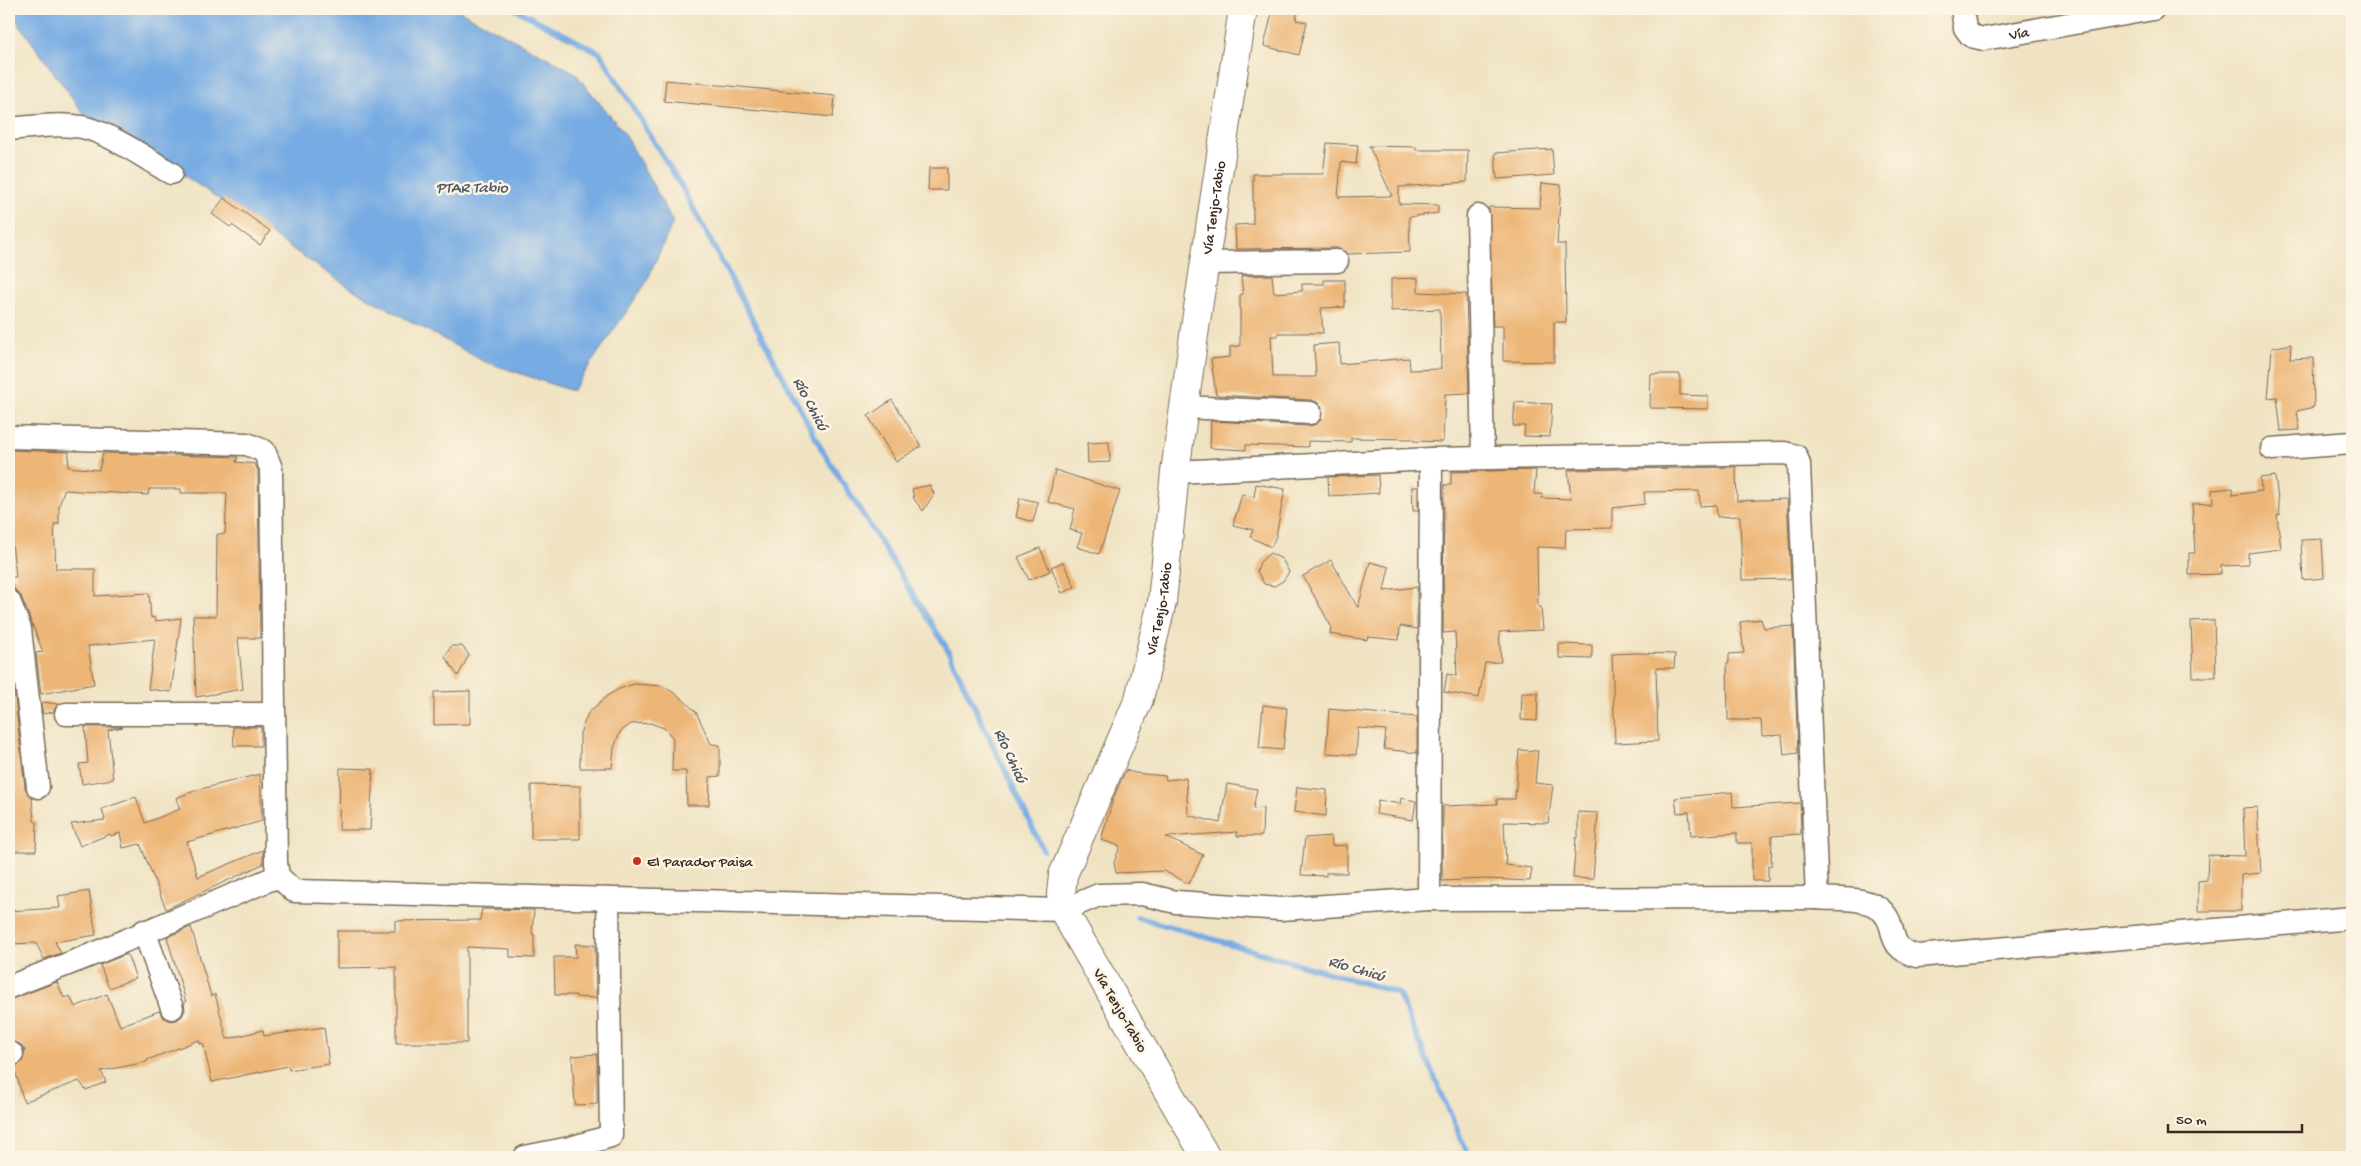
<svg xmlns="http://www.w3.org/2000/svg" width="2361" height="1166" font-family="'Gochi Hand',sans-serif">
<rect width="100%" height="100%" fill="#fcf5e5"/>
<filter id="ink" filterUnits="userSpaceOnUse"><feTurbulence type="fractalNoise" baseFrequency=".02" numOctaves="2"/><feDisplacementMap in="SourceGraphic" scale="10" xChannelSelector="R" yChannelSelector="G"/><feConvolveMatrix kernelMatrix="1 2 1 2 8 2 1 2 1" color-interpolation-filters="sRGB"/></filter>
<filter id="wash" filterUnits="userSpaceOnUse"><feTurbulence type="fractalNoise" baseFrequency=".0096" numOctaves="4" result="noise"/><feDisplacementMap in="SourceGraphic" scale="20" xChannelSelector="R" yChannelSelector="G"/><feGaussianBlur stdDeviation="1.12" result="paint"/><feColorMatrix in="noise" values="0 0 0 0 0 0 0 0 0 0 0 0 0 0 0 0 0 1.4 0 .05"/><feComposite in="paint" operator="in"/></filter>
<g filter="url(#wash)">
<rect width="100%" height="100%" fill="#f0e3c3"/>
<!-- water -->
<path fill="#76abe3" stroke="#586a80" d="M 11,9 L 456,9 L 574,72 L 625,134 L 673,222 L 646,283 L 572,391 L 483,361 L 350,288 L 185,176 L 94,128 L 20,26 Z"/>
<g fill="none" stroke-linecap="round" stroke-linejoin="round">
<!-- stream -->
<path stroke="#76abe3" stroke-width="5.5" d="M 515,9 L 600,53 L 683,189 L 821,448 L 945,645 L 1043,850
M 1137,917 L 1398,993 L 1469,1157"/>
</g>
<g id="blocks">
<!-- building -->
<path fill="#edb677" d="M 1273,9 L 1298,9 L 1296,20 L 1307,22 L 1299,55 L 1264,46 Z
M 666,80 L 835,96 L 833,117 L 664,101 Z
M 1327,143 L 1358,145 L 1356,164 L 1341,162 L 1338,197 L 1392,196 L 1369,146 L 1416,147 L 1416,150 L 1468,150 L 1467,182 L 1399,187 L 1399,204 L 1438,205 L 1438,213 L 1409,217 L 1410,252 L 1348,254 L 1337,248 L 1236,249 L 1235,225 L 1253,224 L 1253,174 L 1323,174 Z
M 1552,149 L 1554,175 L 1497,179 L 1495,153 Z
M 929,168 L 947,168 L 947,190 L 928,190 Z
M 1542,183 L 1561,185 L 1557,244 L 1565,244 L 1566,322 L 1554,322 L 1554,362 L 1503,361 L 1503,326 L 1493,326 L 1489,207 L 1540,208 Z
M 224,198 L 270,231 L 260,245 L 232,225 L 230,227 L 212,214 Z
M 1272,275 L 1274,293 L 1302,291 L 1302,284 L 1324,284 L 1324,280 L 1345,280 L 1345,307 L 1321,308 L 1323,333 L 1278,333 L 1278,336 L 1271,336 L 1273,377 L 1316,377 L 1314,345 L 1339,343 L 1340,364 L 1409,358 L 1410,370 L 1441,369 L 1440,309 L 1391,311 L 1391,279 L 1418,278 L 1418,292 L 1466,294 L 1469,393 L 1445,394 L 1443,442 L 1413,441 L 1413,439 L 1351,438 L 1351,442 L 1308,441 L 1308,447 L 1246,445 L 1246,450 L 1210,448 L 1211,421 L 1309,426 L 1316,424 L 1321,420 L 1322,407 L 1317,402 L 1311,400 L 1216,395 L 1211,359 L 1230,357 L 1230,347 L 1240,346 L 1240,295 L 1243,294 L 1241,276 Z
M 2291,344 L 2290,359 L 2313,358 L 2314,407 L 2297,411 L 2300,430 L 2281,431 L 2277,397 L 2268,398 L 2272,348 Z
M 1651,374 L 1680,374 L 1680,395 L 1708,396 L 1708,409 L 1650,408 Z
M 892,400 L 921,446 L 896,462 L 868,416 Z
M 1515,402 L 1552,404 L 1550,437 L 1524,436 L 1525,426 L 1513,426 Z
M 1109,442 L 1110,462 L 1088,463 L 1087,443 Z
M 9,450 L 69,452 L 68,467 L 99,470 L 103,453 L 238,457 L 236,462 L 255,464 L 258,471 L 260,638 L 238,638 L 243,689 L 196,697 L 193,616 L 216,616 L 217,534 L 225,534 L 227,493 L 181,493 L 181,489 L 149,489 L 148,495 L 64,490 L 59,507 L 59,524 L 54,524 L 56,569 L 95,569 L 95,596 L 149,593 L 151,618 L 154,617 L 155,621 L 181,618 L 171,692 L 148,689 L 155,639 L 88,646 L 94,684 L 41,694 L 36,653 L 43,652 L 21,596 L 15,590 L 9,578 L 16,577 L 12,543 L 9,544 Z
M 1736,467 L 1737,501 L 1787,499 L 1791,579 L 1742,580 L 1740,516 L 1717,517 L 1716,505 L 1700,506 L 1699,491 L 1644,492 L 1645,504 L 1612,508 L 1612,528 L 1566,529 L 1565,548 L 1537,547 L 1538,607 L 1541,607 L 1543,630 L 1499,632 L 1501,662 L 1485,663 L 1479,698 L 1444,692 L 1447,674 L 1457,676 L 1455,632 L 1443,633 L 1444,485 L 1451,485 L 1451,472 L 1536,470 L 1534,494 L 1542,494 L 1541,498 L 1571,499 L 1568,470 Z
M 1055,470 L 1120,491 L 1099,554 L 1077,547 L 1082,533 L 1070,530 L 1075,509 L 1048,502 Z
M 1378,475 L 1379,493 L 1329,496 L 1328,477 Z
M 2275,476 L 2280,515 L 2277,515 L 2281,549 L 2248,553 L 2248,565 L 2221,566 L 2221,574 L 2189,575 L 2189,553 L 2195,553 L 2192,504 L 2213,503 L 2212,490 L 2233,488 L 2233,495 L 2261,491 L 2260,478 Z
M 1256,484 L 1285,489 L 1276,536 L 1271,547 L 1250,537 L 1253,530 L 1233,525 L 1242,494 L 1254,497 Z
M 930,485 L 934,494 L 923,511 L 914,499 L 912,489 Z
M 1412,487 L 1418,487 L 1418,511 L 1413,511 Z
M 1020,498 L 1038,502 L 1033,522 L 1016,517 Z
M 2322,539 L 2324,578 L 2303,580 L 2301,540 Z
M 1040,548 L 1050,571 L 1029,580 L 1018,557 Z
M 1270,553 L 1282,559 L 1289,572 L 1283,581 L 1274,586 L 1264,584 L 1257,571 L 1260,562 Z
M 1331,560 L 1358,608 L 1370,562 L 1389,567 L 1384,591 L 1417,587 L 1417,629 L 1400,626 L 1399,640 L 1368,637 L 1367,640 L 1330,634 L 1331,626 L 1303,576 Z
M 1063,562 L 1075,587 L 1062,593 L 1051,567 Z
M 1761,619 L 1764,628 L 1793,626 L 1798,753 L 1784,755 L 1782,735 L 1762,736 L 1761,720 L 1728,720 L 1727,663 L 1729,663 L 1729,654 L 1744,653 L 1740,622 Z
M 2214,620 L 2216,677 L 2193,677 L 2191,621 Z
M 1559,644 L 1592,645 L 1592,659 L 1559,658 Z
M 451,646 L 462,646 L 469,655 L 458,676 L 445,657 Z
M 1637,653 L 1675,654 L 1674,668 L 1656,668 L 1658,741 L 1615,743 L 1612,654 Z
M 9,681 L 13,681 L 25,788 L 32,799 L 34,821 L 37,822 L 36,851 L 9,851 Z
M 634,684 L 663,686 L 679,696 L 696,712 L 711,744 L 720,745 L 720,776 L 710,777 L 709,805 L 687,805 L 686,771 L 672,771 L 673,738 L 664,728 L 650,723 L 631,724 L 620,732 L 614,748 L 612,768 L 580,768 L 580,733 L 588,713 L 607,696 L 619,689 Z
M 470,691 L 470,724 L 434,725 L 434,692 Z
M 1522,693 L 1538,693 L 1537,721 L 1521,720 Z
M 41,702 L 58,704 L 53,712 L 43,714 Z
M 1263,705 L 1287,708 L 1283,750 L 1259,748 Z
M 1329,709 L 1417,717 L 1417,753 L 1384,749 L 1386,730 L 1358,728 L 1356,755 L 1326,753 Z
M 85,727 L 123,727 L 108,730 L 113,779 L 82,784 L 79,764 L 88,763 Z
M 233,727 L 261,727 L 261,746 L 234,746 Z
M 1519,750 L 1538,751 L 1535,783 L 1553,785 L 1548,823 L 1504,822 L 1506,865 L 1532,868 L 1530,881 L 1486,879 L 1442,881 L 1443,806 L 1497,804 L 1497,799 L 1515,799 Z
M 340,768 L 373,769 L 370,830 L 339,830 Z
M 1126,770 L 1135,773 L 1165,776 L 1166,780 L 1186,778 L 1188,815 L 1220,823 L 1227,784 L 1257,789 L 1253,809 L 1263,808 L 1262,836 L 1237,836 L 1237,832 L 1166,837 L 1203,855 L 1189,884 L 1164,871 L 1116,873 L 1114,863 L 1120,846 L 1101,840 L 1114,796 Z
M 260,774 L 262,821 L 187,842 L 198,877 L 263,850 L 263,864 L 166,909 L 140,844 L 123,848 L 120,833 L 111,836 L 110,834 L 80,846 L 71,824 L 105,820 L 102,809 L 136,797 L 145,823 L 180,809 L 176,798 L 197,790 Z
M 531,785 L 580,786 L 580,839 L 531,839 Z
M 1297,787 L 1327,790 L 1326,816 L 1294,812 Z
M 1732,792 L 1733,807 L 1800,803 L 1801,834 L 1772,836 L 1771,866 L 1768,866 L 1768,881 L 1752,881 L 1752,843 L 1737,843 L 1737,833 L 1691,836 L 1689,812 L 1677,813 L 1675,798 Z
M 1401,798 L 1416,801 L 1413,820 L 1376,814 L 1378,800 L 1400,804 Z
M 2257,807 L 2261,873 L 2241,875 L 2241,911 L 2198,911 L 2198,881 L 2207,880 L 2208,855 L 2245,856 L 2243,808 Z
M 1578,812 L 1598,813 L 1593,879 L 1573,878 L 1576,838 L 1578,838 Z
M 1331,836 L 1332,846 L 1347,845 L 1347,873 L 1326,873 L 1326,876 L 1301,875 L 1305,838 Z
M 89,891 L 96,935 L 55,942 L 61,953 L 44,959 L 36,943 L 9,944 L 9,911 L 60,908 L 58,896 Z
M 482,909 L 534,910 L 532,934 L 534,934 L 534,958 L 510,957 L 510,949 L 467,947 L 467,1043 L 396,1043 L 396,967 L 337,968 L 337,931 L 395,931 L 395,921 L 480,920 Z
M 191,927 L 211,996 L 215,994 L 227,1039 L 263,1030 L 264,1036 L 324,1027 L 329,1064 L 289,1070 L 288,1066 L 212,1082 L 203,1043 L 200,1044 L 199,1040 L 147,1060 L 147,1062 L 101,1071 L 106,1082 L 86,1090 L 79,1081 L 24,1102 L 14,1067 L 22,1062 L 25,1050 L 20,1044 L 9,1041 L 9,1000 L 57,982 L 64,998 L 70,996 L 75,1007 L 107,994 L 120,1026 L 159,1011 L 164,1018 L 170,1021 L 177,1020 L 182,1016 L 185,1010 L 184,1002 L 186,1002 L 167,937 Z
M 575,944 L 595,945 L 596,998 L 576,997 L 576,995 L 555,995 L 554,957 L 576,957 Z
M 127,954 L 136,978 L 109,988 L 100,965 Z
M 597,1054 L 597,1104 L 575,1105 L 572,1056 Z"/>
</g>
</g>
<g filter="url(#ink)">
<use href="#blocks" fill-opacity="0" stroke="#7a6b58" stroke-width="1"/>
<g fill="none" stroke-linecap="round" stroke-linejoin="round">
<!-- minor casing -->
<g stroke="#7a6b58" stroke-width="25">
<g id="minor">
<path id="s1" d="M 1962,9 L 1965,28 L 1971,36 L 1984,39 L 2153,9"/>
<path d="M 9,129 C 32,127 58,123 82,127 C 110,133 145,158 171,173"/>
<path d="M 1478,216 L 1483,458"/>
<path d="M 1205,263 L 1337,261"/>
<path d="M 1184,407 L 1310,413"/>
<path d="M 9,437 L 247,444 L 264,451 L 271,468 L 276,863 L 278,876 L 294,891 L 1063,910 L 1099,895 L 1142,894 L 1176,902 L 1281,909 L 1429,899 L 1817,898 C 1836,900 1866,896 1881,910 C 1900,927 1883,947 1917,956 L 2352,918"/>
<path d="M 2272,449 L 2352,443"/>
<path d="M 1175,472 L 1431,459 L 1785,453 L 1796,456 L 1799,464 L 1817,898"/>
<path d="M 9,601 L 20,629 L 38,787"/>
<path d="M 66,714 L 273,714"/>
<path d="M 1429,899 L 1431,459"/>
<path d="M 144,931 L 172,1008"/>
<path d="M 9,987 L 96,953 L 278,876"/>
<path d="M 9,1055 L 12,1054"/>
<path d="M 525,1157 L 570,1148 L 611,1136 L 608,899"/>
</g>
</g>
<!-- major casing -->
<g stroke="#7a6b58" stroke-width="30">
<g id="major">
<path id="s2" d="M 1206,1157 L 1063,910 L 1061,894 L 1063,875 L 1139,699 L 1162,602 L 1175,472 L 1195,328 L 1243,9"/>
</g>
</g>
<!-- minor -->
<use href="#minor" stroke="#fff" stroke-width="22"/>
<!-- major -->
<use href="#major" stroke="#fff" stroke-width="28"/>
</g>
</g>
<!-- markers -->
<circle fill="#c8321e" stroke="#fcf5e5" stroke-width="2" cx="637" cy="861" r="5"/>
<g text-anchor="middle" stroke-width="5" stroke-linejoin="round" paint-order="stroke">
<!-- street labels -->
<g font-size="15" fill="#3b2a1e" stroke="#fcf5e5">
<text dy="5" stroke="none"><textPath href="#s1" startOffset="78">Vía</textPath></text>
<text dy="5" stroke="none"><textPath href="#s2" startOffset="1010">Vía Tenjo-Tabio</textPath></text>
<text dy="5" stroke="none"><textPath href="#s2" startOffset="605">Vía Tenjo-Tabio</textPath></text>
<text transform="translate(1121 1010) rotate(60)" y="5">Vía Tenjo-Tabio</text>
</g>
<!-- poi labels -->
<g font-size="15" fill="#3b2a1e" stroke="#fcf5e5" text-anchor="start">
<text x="647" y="866">El Parador Paisa</text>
</g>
<!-- water labels -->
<g font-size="16" font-style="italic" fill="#505763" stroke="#fcf5e5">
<text x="472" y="192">PTAR Tabio</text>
<text transform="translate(812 403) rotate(62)" y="6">Río Chicú</text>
<text transform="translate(1012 755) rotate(65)" y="6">Río Chicú</text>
<text transform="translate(1357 967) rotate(16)" y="6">Río Chicú</text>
</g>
</g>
<!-- margin -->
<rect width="2361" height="1166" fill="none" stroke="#fcf5e5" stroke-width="30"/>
<!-- scale -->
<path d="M2168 1124v8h134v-8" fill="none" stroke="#3b2a1e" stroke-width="2.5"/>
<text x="2176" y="1124" font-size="15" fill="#3b2a1e" stroke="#fcf5e5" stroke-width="4" paint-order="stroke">50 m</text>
</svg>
